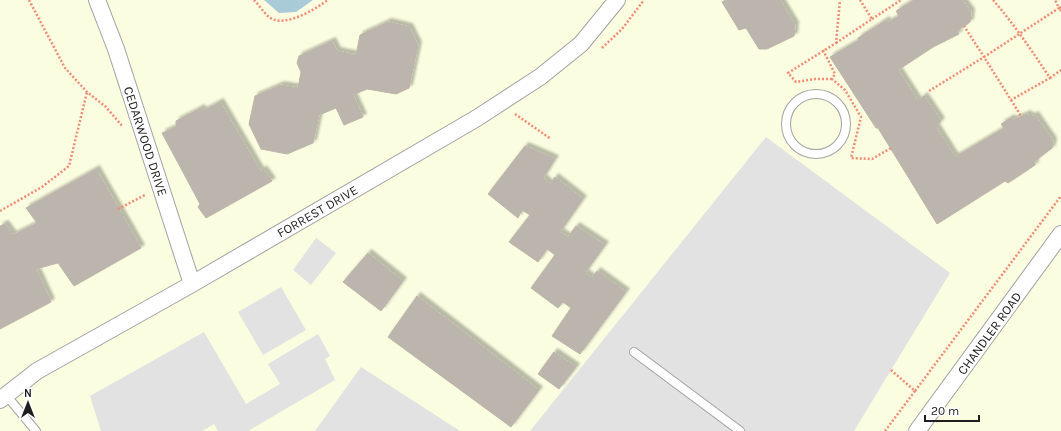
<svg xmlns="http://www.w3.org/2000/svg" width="1061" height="431" font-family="Karla,sans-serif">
<defs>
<filter id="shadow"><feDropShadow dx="3.5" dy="-3.5" stdDeviation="1" flood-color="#0004"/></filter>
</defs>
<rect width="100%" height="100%" fill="#efece5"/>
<!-- education -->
<path fill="#fafde0" d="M 0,0 L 1061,0 L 1061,431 L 0,431 Z"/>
<!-- parking -->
<path fill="#e2e2e2" d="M 766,137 L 950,273 L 854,431 L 530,431 Z
M 316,238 L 336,253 L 311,285 L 293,270 Z
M 281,287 L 306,330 L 263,355 L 238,312 Z
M 204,332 L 246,404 L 280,384 L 268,364 L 318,334 L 330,356 L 325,359 L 335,380 L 248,431 L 218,431 L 214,424 L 202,431 L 101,431 L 90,396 Z
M 361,367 L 460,431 L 315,431 Z"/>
<!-- water -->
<path fill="#a8cad9" d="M 264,0 L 313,0 L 296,12 L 279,13 Z"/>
<!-- building -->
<path fill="#bbb5ae" stroke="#bfb4a8" filter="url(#shadow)" d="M 726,0 L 780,0 L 795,25 L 794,36 L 767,49 L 759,49 L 746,28 L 739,30 L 722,2 Z
M 914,0 L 962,0 L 971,12 L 970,22 L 957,31 L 959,34 L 933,47 L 898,70 L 918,101 L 924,96 L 941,121 L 936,127 L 955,157 L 1004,128 L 1001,124 L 1011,118 L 1013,120 L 1027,114 L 1031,117 L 1035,115 L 1053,141 L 1052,148 L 1035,161 L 1035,165 L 1008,183 L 1005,181 L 937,224 L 878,128 L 876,128 L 830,57 L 859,40 L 858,38 L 886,20 L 887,23 L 899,16 L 896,11 Z
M 388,22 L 409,27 L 418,45 L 409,88 L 396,94 L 367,89 L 353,95 L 363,117 L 344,125 L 336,108 L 319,115 L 313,143 L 287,154 L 261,149 L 249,124 L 255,96 L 281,85 L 298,88 L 301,72 L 297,63 L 299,56 L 332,41 L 337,51 L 356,55 L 360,35 Z
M 220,102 L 261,172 L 263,169 L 272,181 L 206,218 L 198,207 L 200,204 L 162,133 L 176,127 L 176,121 L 201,108 L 203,111 Z
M 525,146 L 555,159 L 543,178 L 550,184 L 555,177 L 583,199 L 560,232 L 568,237 L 576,226 L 605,245 L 585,273 L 592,278 L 597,271 L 626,292 L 580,354 L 552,336 L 571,308 L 563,302 L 558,308 L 531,288 L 555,255 L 547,249 L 538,262 L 509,242 L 530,215 L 522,210 L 518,218 L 488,194 Z
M 96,169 L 141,248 L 74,286 L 58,263 L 36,269 L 51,302 L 0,329 L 0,226 L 5,224 L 13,235 L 37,223 L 26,208 Z
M 368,253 L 403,281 L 381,311 L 343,282 Z
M 417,296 L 539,390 L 511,427 L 388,337 Z
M 554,352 L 576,367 L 559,389 L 538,374 Z"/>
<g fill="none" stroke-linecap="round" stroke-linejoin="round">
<!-- service casing -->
<g stroke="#a2a2a2" stroke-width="10">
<path id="service" d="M786 124a30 30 0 1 1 60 0a30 30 0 1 1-60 0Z
M 634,352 L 740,431
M 6,395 L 36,431"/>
</g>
<!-- minor casing -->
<g stroke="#a2a2a2" stroke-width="18">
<path id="minor" d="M 97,0 L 116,49 L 192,284
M 0,400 L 37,371 L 192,284 L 477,118 L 540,77 L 581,44 L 617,0
M 917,431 L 1061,234"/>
</g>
<!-- path -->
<path stroke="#f08c74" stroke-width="2.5" stroke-dasharray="2 2" stroke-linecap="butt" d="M 29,0 L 65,68 L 87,92 L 106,107 L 123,127
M 254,0 C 259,5 264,13 269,17 C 284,29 315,9 328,0
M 993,0 C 1014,24 1032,51 1050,78 L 1011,100 L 984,57 L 1059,8 L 1055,0
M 1061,7 L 1059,8 L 1061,11
M 872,19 L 901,0
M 836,43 L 872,19 L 860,0
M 602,48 L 622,29 L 644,0
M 823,50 L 835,74 L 832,79 L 845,90 L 861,117 L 851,158 L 872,159 L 891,148
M 1050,78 L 1061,70
M 832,79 L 815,79 L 796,82 L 788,73 L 836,43 L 840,0
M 929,91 L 984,57 L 964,26
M 1011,100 L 1021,116
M 515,114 L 551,139
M 118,209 L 145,195
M 0,211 L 42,187 L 69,166 L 87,92
M 891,370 L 915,391 L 1061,196
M 885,431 L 915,391"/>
<!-- service -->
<use href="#service" stroke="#fff" stroke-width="8"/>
<!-- minor -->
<use href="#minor" stroke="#fff" stroke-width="16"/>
</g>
<g text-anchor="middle" stroke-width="3" stroke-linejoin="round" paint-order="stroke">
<!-- street labels -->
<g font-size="13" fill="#1e1e1e" stroke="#fff">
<text transform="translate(146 141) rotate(72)" y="5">CEDARWOOD DRIVE</text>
<text transform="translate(317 211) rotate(-30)" y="5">FORREST DRIVE</text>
<text transform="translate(989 333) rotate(-54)" y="5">CHANDLER ROAD</text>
</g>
</g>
<!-- north arrow -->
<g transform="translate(28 403)" stroke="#ffffff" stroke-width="3" paint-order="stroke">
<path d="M0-3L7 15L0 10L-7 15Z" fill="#1e1e1e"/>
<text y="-6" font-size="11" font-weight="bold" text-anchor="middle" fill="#1e1e1e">N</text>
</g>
<!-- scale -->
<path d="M925 415v6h54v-6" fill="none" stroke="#1e1e1e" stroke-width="2"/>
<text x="931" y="415" font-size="12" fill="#1e1e1e" stroke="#ffffff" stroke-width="3" paint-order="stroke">20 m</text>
</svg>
